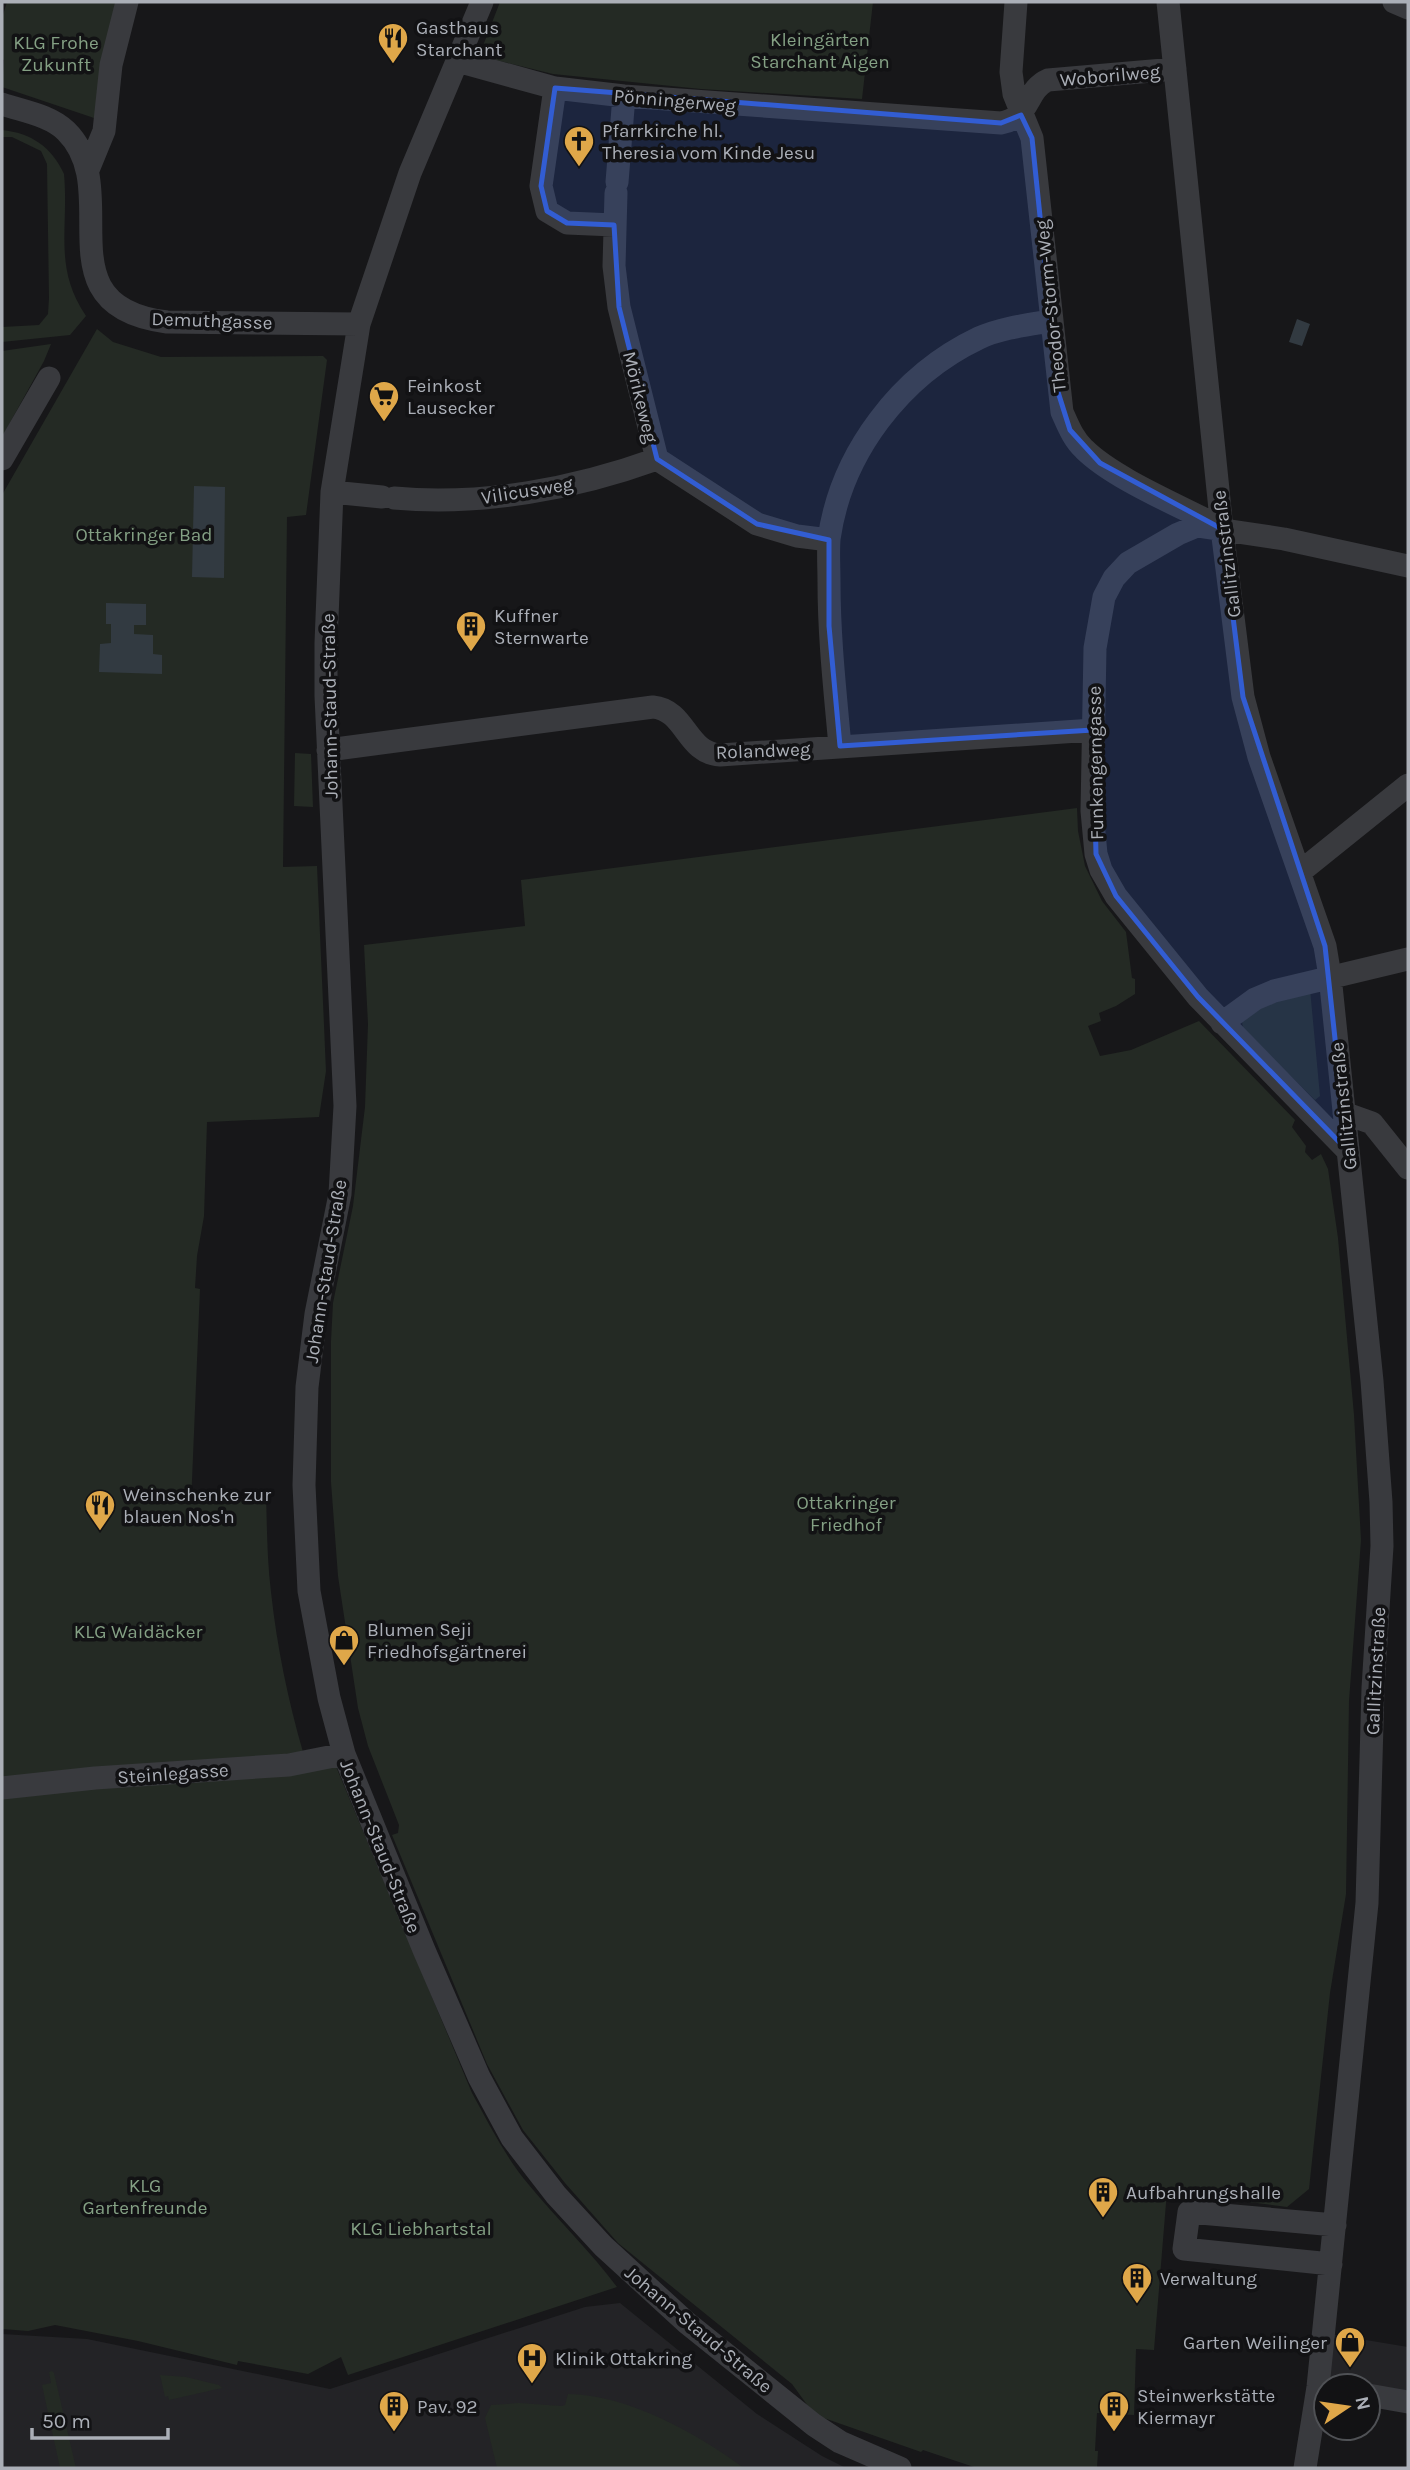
<svg xmlns="http://www.w3.org/2000/svg" width="1410" height="2470" font-family="Karla,sans-serif">
<rect width="100%" height="100%" fill="#171719"/>
<!-- built -->
<path fill="#232326" d="M 620,2303 L 757,2414 L 822,2456 L 846,2468 L 2,2468 L 2,2334 L 87,2339 L 330,2389 L 585,2307 Z
M 1330,2334 L 1408,2347 L 1408,2395 L 1368,2386 L 1325,2382 Z"/>
<!-- green -->
<path fill="#242a24" d="M 7,2 L 120,2 L 100,120 L 2,87 L 4,60 L 2,59 L 2,18 Z
M 500,2 L 873,2 L 862,99 L 701,89 L 553,74 L 479,56 Z
M 2,130 C 31,133 52,147 64,174 C 69,229 53,267 86,316 L 70,335 L 2,342 L 2,327 L 39,325 L 48,314 L 49,298 L 47,164 L 41,151 L 12,137 L 2,137 Z
M 97,329 L 113,342 L 161,357 L 323,356 L 327,360 L 306,515 L 287,517 L 283,867 L 317,866 L 326,1071 L 319,1117 L 207,1122 L 204,1216 L 197,1256 L 195,1288 L 200,1289 L 191,1504 L 266,1495 C 267,1527 267,1560 271,1592 C 277,1647 288,1700 303,1752 L 249,1759 L 2,1780 L 2,495 Z
M 51,344 L 44,361 L 2,437 L 2,351 Z
M 295,753 L 311,754 L 313,807 L 294,806 Z
M 1077,808 L 1078,831 L 1085,866 L 1102,901 L 1126,932 L 1132,978 L 1135,979 L 1135,994 L 1116,1006 L 1099,1013 L 1101,1021 L 1088,1026 L 1100,1056 L 1131,1050 L 1199,1021 L 1295,1120 L 1292,1127 L 1306,1146 L 1305,1152 L 1312,1160 L 1321,1154 L 1328,1169 L 1338,1238 L 1354,1415 L 1361,1540 L 1349,1701 L 1346,1894 L 1330,1993 L 1309,2189 L 1287,2207 L 1167,2191 L 1154,2350 L 1136,2349 L 1134,2415 L 1097,2413 L 1095,2451 L 1098,2451 L 1097,2468 L 977,2468 L 923,2450 L 921,2452 L 821,2417 L 808,2406 L 792,2384 L 618,2243 L 565,2183 L 523,2130 L 487,2064 L 392,1835 L 398,1833 L 399,1825 L 368,1746 L 358,1708 L 338,1576 L 331,1482 L 331,1341 L 333,1303 L 353,1206 L 365,1107 L 368,1024 L 364,945 L 525,926 L 521,880 Z
M 1310,989 L 1320,1096 L 1315,1100 L 1243,1029 L 1242,1021 L 1245,1014 Z
M 335,1764 L 472,2093 C 489,2124 506,2158 529,2185 C 558,2220 590,2251 617,2287 L 348,2375 L 341,2357 L 308,2374 L 238,2361 L 237,2365 L 138,2341 L 55,2325 L 28,2331 L 2,2329 L 2,1794 Z
M 52,2371 L 54,2373 L 76,2468 L 60,2468 L 42,2385 L 51,2383 L 49,2372 Z
M 160,2375 L 186,2377 L 219,2385 L 222,2388 L 169,2400 L 168,2396 L 165,2397 Z
M 568,2394 C 629,2395 696,2433 744,2468 L 497,2468 L 485,2418 L 491,2405 L 519,2403 L 562,2406 L 565,2405 Z"/>
<!-- water -->
<path fill="#323a41" d="M 1297,319 L 1310,324 L 1302,346 L 1289,342 Z
M 194,486 L 225,487 L 224,578 L 192,577 Z
M 106,603 L 146,604 L 146,625 L 134,625 L 134,634 L 153,635 L 153,654 L 162,655 L 162,674 L 99,672 L 100,644 L 111,643 L 111,624 L 106,624 Z"/>
<g fill="none" stroke-linecap="round" stroke-linejoin="round">
<!-- minor -->
<path stroke="#393a3e" stroke-width="23" d="M 482,2 L 410,173 L 359,324 L 332,492 L 326,643 L 326,696 L 345,1106 L 340,1194 L 316,1314 L 307,1387 L 304,1485 L 309,1591 L 329,1698 L 344,1754 L 424,1950 L 479,2077 L 512,2138 L 556,2195 L 603,2246 L 687,2323 L 814,2425 L 840,2442 L 900,2468
M 1016,2 L 1011,72 L 1014,94 L 1032,138 L 1062,412 C 1068,425 1073,439 1084,449 C 1113,478 1178,505 1216,525
M 1168,2 L 1222,529 L 1243,697 L 1259,757 L 1325,946 L 1330,976 L 1372,1381 L 1381,1502 L 1382,1546 L 1373,1688 L 1367,1903 L 1318,2387 L 1305,2468
M 1394,2 L 1408,8
M 457,61 L 555,88 L 624,96 L 1001,123 C 1032,117 1025,90 1048,80 L 1175,69
M 555,88 L 541,186 L 547,211 L 567,223 L 614,225
M 2,104 C 22,111 50,115 66,131 C 127,191 38,306 167,322 L 359,324
M 88,170 L 104,131 L 111,65 L 127,2
M 617,182 L 624,96
M 616,193 L 614,266 L 619,307 L 657,459 L 757,524 L 797,536 L 829,540
M 2,459 L 49,378
M 332,492 L 382,497
M 394,498 C 482,506 574,489 657,459
M 840,746 C 835,691 829,637 829,582 C 829,568 828,553 829,539 C 841,453 901,375 979,338 C 1001,328 1027,325 1051,321
M 328,750 L 653,707 C 686,710 686,753 720,755 L 1093,730
M 1300,872 L 1408,785
M 1222,1023 L 1255,999 L 1274,991 L 1408,959
M 1344,1113 L 1372,1123 L 1408,1168
M 1347,1150 L 1198,997 L 1116,896 L 1101,870 L 1096,854 L 1092,811 L 1095,648 L 1104,597 L 1114,578 L 1128,563 L 1178,534 L 1197,526 L 1284,539 L 1408,566
M 2,1788 L 95,1778 L 289,1765 L 344,1754
M 1331,2264 L 1184,2249 L 1189,2212 L 1335,2225
M 1368,2395 L 1408,2402"/>
</g>
<!-- marked area -->
<path fill="#325dd3" fill-opacity="0.2" stroke="#325dd3" stroke-width="5" stroke-linejoin="round" d="M 555,88 L 1001,123 L 1021,115 L 1032,138 L 1058,392 L 1070,430 L 1100,463 L 1222,529 L 1243,697 L 1325,946 L 1347,1150 L 1198,997 L 1116,896 L 1096,854 L 1093,730 L 840,746 L 829,626 L 829,540 L 757,524 L 657,459 L 619,307 L 614,225 L 567,223 L 547,211 L 541,186 Z"/>
<!-- icons -->
<defs>
<g id="restaurant-pin" transform="scale(1.575)"><path d="M0 17L-7.5 6A9.5 9.5 0 1 1 7.5 6Z" fill="#dfa749" stroke="#121214"/><path d="M-5-6h1v4h1v-4h1v4h1v-4h1v5L-1.5 .5V6h-2V.5L-5-1ZM5-6V6H3V1.5H1.5Q1.5-4 5-6Z" fill="#111"/></g>
<g id="church-pin" transform="scale(1.575)"><path d="M0 17L-7.5 6A9.5 9.5 0 1 1 7.5 6Z" fill="#dfa749" stroke="#121214"/><path d="M-1.2-6h2.4v3.5h3.3v2.4h-3.3V6h-2.4V-.1h-3.3v-2.4h3.3Z" fill="#111"/></g>
<g id="supermarket-pin" transform="scale(1.575)"><path d="M0 17L-7.5 6A9.5 9.5 0 1 1 7.5 6Z" fill="#dfa749" stroke="#121214"/><path d="M-6-5.5h2.5l.6 2H6L4.5 2H-2.5L-4.4-4H-6ZM-1.5 3.2a1.3 1.3 0 1 0 .1 0ZM3 3.2a1.3 1.3 0 1 0 .1 0Z" fill="#111"/></g>
<g id="building-pin" transform="scale(1.575)"><path d="M0 17L-7.5 6A9.5 9.5 0 1 1 7.5 6Z" fill="#dfa749" stroke="#121214"/><path d="M-4-6H4V6H1V3H-1V6H-4ZM-2.5-4.3h1.7v1.8h-1.7ZM.8-4.3h1.7v1.8H.8ZM-2.5-1h1.7V.8h-1.7ZM.8-1h1.7V.8H.8Z" fill="#111"/></g>
<g id="shop-pin" transform="scale(1.575)"><path d="M0 17L-7.5 6A9.5 9.5 0 1 1 7.5 6Z" fill="#dfa749" stroke="#121214"/><path d="M-5-2.5h2.3a2.7 3.5 0 0 1 5.4 0H5L5.5 6h-11ZM-1.5-2.5h3a1.5 2.3 0 0 0-3 0Z" fill="#111"/></g>
<g id="hospital-pin" transform="scale(1.575)"><path d="M0 17L-7.5 6A9.5 9.5 0 1 1 7.5 6Z" fill="#dfa749" stroke="#121214"/><path d="M-5-5h3v3.5h4V-5h3V5h-3V1.5h-4V5h-3Z" fill="#111"/></g>
</defs>
<g fill-rule="evenodd">
<use href="#restaurant-pin" x="393" y="38"/>
<use href="#church-pin" x="579" y="141"/>
<use href="#supermarket-pin" x="384" y="396"/>
<use href="#building-pin" x="471" y="626"/>
<use href="#restaurant-pin" x="100" y="1505"/>
<use href="#shop-pin" x="344" y="1640"/>
<use href="#building-pin" x="1103" y="2192"/>
<use href="#building-pin" x="1137" y="2278"/>
<use href="#shop-pin" x="1350" y="2342"/>
<use href="#hospital-pin" x="532" y="2358"/>
<use href="#building-pin" x="394" y="2406"/>
<use href="#building-pin" x="1114" y="2406"/>
</g>
<g text-anchor="middle" stroke-width="7" stroke-linejoin="round" paint-order="stroke">
<!-- poi labels -->
<g font-size="19" fill="#abafb7" stroke="#121214" text-anchor="start">
<text x="416" y="34">Gasthaus<tspan x="416" dy="22">Starchant</tspan></text>
<text x="602" y="137">Pfarrkirche hl.<tspan x="602" dy="22">Theresia vom Kinde Jesu</tspan></text>
<text x="407" y="392">Feinkost<tspan x="407" dy="22">Lausecker</tspan></text>
<text x="494" y="622">Kuffner<tspan x="494" dy="22">Sternwarte</tspan></text>
<text x="123" y="1501">Weinschenke zur<tspan x="123" dy="22">blauen Nos'n</tspan></text>
<text x="367" y="1636">Blumen Seji<tspan x="367" dy="22">Friedhofsgärtnerei</tspan></text>
<text x="1126" y="2199">Aufbahrungshalle</text>
<text x="1160" y="2285">Verwaltung</text>
<text x="1327" y="2349" text-anchor="end">Garten Weilinger</text>
<text x="555" y="2365">Klinik Ottakring</text>
<text x="1137" y="2402">Steinwerkstätte<tspan x="1137" dy="22">Kiermayr</tspan></text>
<text x="417" y="2413">Pav. 92</text>
</g>
<!-- park labels -->
<g font-size="19" fill="#84a084" stroke="#121214">
<text x="820" y="46">Kleingärten<tspan x="820" dy="22">Starchant Aigen</tspan></text>
<text x="56" y="49">KLG Frohe<tspan x="56" dy="22">Zukunft</tspan></text>
<text x="144" y="541">Ottakringer Bad</text>
<text x="846" y="1509">Ottakringer<tspan x="846" dy="22">Friedhof</tspan></text>
<text x="138" y="1638">KLG Waidäcker</text>
<text x="145" y="2192">KLG<tspan x="145" dy="22">Gartenfreunde</tspan></text>
<text x="421" y="2235">KLG Liebhartstal</text>
</g>
<!-- street labels -->
<g font-size="19" fill="#abafb7" stroke="#121214">
<text transform="translate(1110 75) rotate(-5)" y="7">Woborilweg</text>
<text transform="translate(675 100) rotate(5)" y="7">Pönningerweg</text>
<text transform="translate(1050 306) rotate(-96)" y="7">Theodor-Storm-Weg</text>
<text transform="translate(212 320) rotate(2)" y="7">Demuthgasse</text>
<text transform="translate(641 397) rotate(76)" y="7">Mörikeweg</text>
<text transform="translate(527 490) rotate(-9)" y="7">Vilicusweg</text>
<text transform="translate(1226 554) rotate(-97)" y="7">Gallitzinstraße</text>
<text transform="translate(329 706) rotate(-91)" y="7">Johann-Staud-Straße</text>
<text transform="translate(763 750) rotate(-2)" y="7">Rolandweg</text>
<text transform="translate(1095 763) rotate(-91)" y="7">Funkengerngasse</text>
<text transform="translate(1343 1106) rotate(-96)" y="7">Gallitzinstraße</text>
<text transform="translate(325 1271) rotate(-81)" y="7">Johann-Staud-Straße</text>
<text transform="translate(1375 1671) rotate(-87)" y="7">Gallitzinstraße</text>
<text transform="translate(173 1773) rotate(-4)" y="7">Steinlegasse</text>
<text transform="translate(381 1846) rotate(68)" y="7">Johann-Staud-Straße</text>
<text transform="translate(699 2329) rotate(40)" y="7">Johann-Staud-Straße</text>
</g>
</g>
<!-- border -->
<rect width="1410" height="2470" fill="none" stroke="#abafb7" stroke-width="7"/>
<!-- north arrow -->
<g transform="translate(1347 2407) rotate(77)"><circle r="33" fill="#121214" stroke="#4f5155" stroke-width="2"/>
<path d="M0-5L12 26L0 18L-12 26Z" fill="#dfa749"/>
<text y="-10" font-size="19" font-weight="bold" text-anchor="middle" fill="#abafb7">N</text>
</g>
<!-- scale -->
<path d="M32 2428v10h136v-10" fill="none" stroke="#abafb7" stroke-width="3.5"/>
<text x="42" y="2428" font-size="21" fill="#abafb7" stroke="#121214" stroke-width="5" paint-order="stroke">50 m</text>
</svg>
